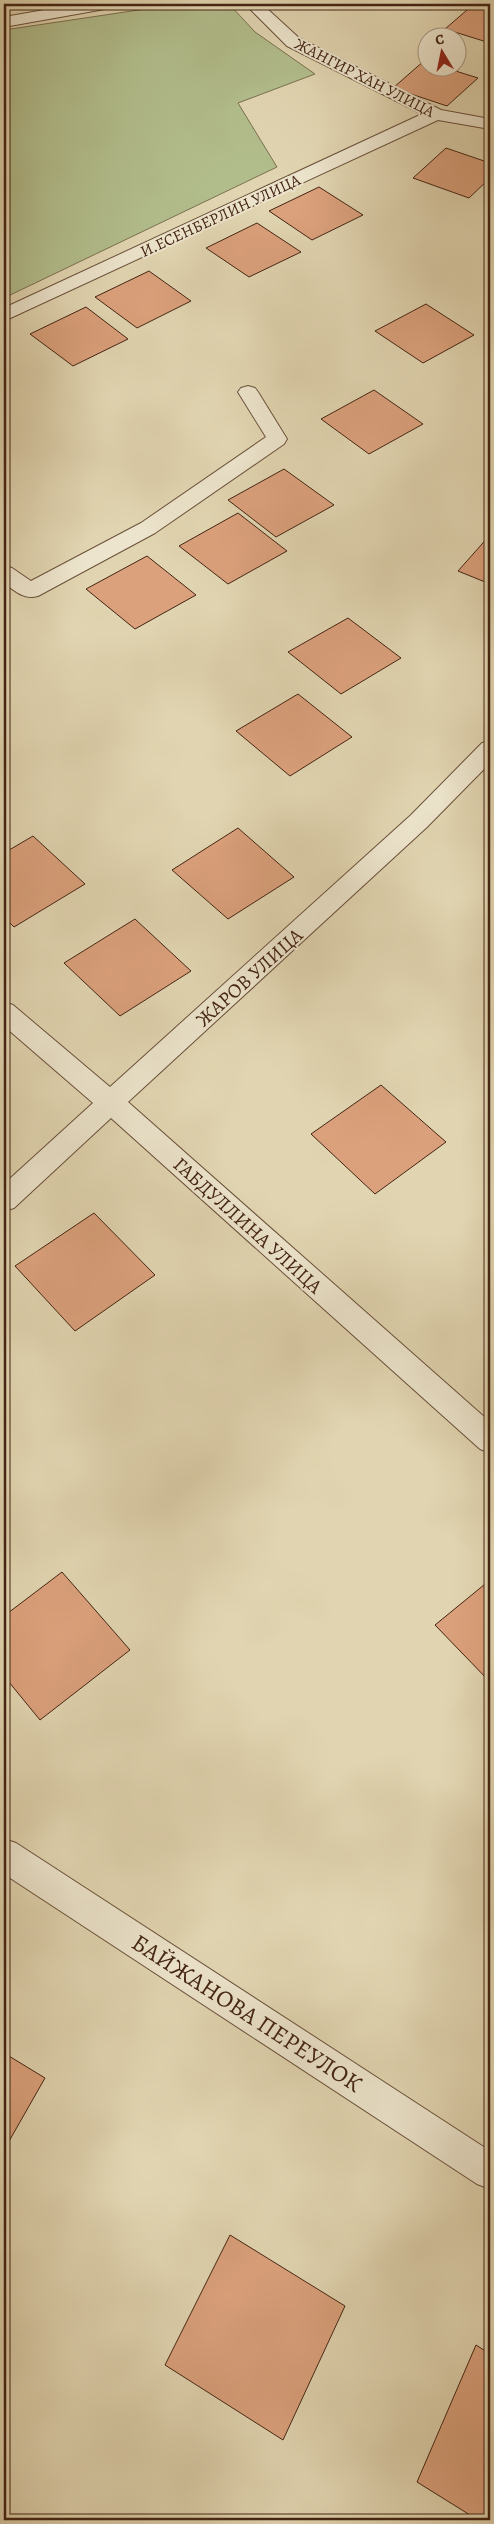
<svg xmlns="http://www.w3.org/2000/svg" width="494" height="2524" font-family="Alegreya,serif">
<rect width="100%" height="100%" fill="#e1d5b1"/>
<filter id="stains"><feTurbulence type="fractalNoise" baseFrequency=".004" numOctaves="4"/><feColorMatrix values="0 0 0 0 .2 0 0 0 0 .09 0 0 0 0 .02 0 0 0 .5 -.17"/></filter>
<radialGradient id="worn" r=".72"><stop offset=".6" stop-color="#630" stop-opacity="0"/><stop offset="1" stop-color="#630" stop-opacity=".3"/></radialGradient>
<!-- green -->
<path fill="#b2bd8c" stroke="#7a7050" d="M 179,4 L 229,4 L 255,32 L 315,74 L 238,103 L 277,167 L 4,298 L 4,30 Z"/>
<!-- building -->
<path fill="#dba17c" stroke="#432413" d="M 474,4 L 490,8 L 490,43 L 445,29 Z
M 425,60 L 426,68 L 446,68 L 478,78 L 447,106 L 393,88 Z
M 446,148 L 490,163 L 490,178 L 469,198 L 413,178 Z
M 319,187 L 363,215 L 312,240 L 269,211 Z
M 257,223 L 301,252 L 249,277 L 206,248 Z
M 149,271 L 191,301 L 137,328 L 95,297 Z
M 426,304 L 474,335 L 423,363 L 375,331 Z
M 86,307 L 128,339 L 73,366 L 30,334 Z
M 374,390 L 423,424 L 369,454 L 321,419 Z
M 284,469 L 334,505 L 276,537 L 228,500 Z
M 238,513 L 287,551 L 228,584 L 179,546 Z
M 490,535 L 490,584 L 458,571 Z
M 147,556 L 196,595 L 135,629 L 86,589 Z
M 348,618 L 401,658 L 341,694 L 288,652 Z
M 298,694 L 352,737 L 290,776 L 236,731 Z
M 238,828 L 294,877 L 228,919 L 172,870 Z
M 33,836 L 85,884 L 14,927 L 4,917 L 4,853 Z
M 135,919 L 191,971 L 120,1016 L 64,963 Z
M 381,1085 L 446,1142 L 375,1194 L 311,1134 Z
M 94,1213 L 155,1275 L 75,1331 L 15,1266 Z
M 62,1572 L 130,1650 L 40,1720 L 4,1676 L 4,1616 Z
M 490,1580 L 490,1682 L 435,1625 Z
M 4,2053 L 45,2078 L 4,2150 Z
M 230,2235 L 345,2306 L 283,2440 L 165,2365 Z
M 476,2345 L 490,2354 L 490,2520 L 478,2520 L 417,2482 Z"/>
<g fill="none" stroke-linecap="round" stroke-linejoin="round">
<!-- minor casing -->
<g stroke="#6a503a" stroke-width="2">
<path id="minor" d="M 79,4 L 113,4 L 105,9 L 4,27 L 4,17 Z
M 245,4 L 262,4 L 299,38 L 441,110 L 490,119 L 490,129 L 438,120 L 4,321 L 4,308 L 422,114 L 287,46 Z
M 248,386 L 255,388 L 258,392 L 287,439 L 284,444 L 155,533 L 38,596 C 24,600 15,591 4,583 L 4,566 L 12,568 L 31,581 L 141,523 L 266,437 L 238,392 L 241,388 Z
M 490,741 L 490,763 L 427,827 L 128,1102 L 490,1422 L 490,1453 L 480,1449 L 111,1118 L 14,1208 L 4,1211 L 4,1184 L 93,1103 L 4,1026 L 4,1002 L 13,1005 L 110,1087 L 411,815 L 482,743 Z
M 4,1839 L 16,1843 L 490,2151 L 490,2189 L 477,2184 L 4,1874 Z"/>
</g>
<!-- minor -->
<use href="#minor" fill="#ece4cc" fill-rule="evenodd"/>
</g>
<g text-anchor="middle" stroke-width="4" stroke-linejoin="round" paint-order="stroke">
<!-- far-street labels -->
<g font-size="16" fill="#432413" stroke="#ece4cc">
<text transform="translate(365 77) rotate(27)" y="6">ЖАНГИР ХАН УЛИЦА</text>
<text transform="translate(220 215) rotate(-25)" y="6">И.ЕСЕНБЕРЛИН УЛИЦА</text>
</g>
<!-- street labels -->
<g font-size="20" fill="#432413" stroke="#ece4cc">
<text transform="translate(249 977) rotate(-42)" y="7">ЖАРОВ УЛИЦА</text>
<text transform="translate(248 1225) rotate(42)" y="7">ГАБДУЛЛИНА УЛИЦА</text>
</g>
<!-- near-street labels -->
<g font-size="24" fill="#432413" stroke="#ece4cc">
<text transform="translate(247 2013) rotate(33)" y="8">БАЙЖАНОВА ПЕРЕУЛОК</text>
</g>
</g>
<!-- margin -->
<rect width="494" height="2524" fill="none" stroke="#e1d5b1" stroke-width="20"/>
<rect x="5" y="5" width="484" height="2514" fill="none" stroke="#432413" stroke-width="2.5"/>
<rect x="10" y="10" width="474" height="2504" fill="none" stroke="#432413"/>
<!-- north arrow -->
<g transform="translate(442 52) rotate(350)"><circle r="24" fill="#ece4cc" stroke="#a89782"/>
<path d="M0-4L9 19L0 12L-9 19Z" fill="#8f2418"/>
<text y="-8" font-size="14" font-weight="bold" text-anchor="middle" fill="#432413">С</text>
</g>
<rect width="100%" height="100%" filter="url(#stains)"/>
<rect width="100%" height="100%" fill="url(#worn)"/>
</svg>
